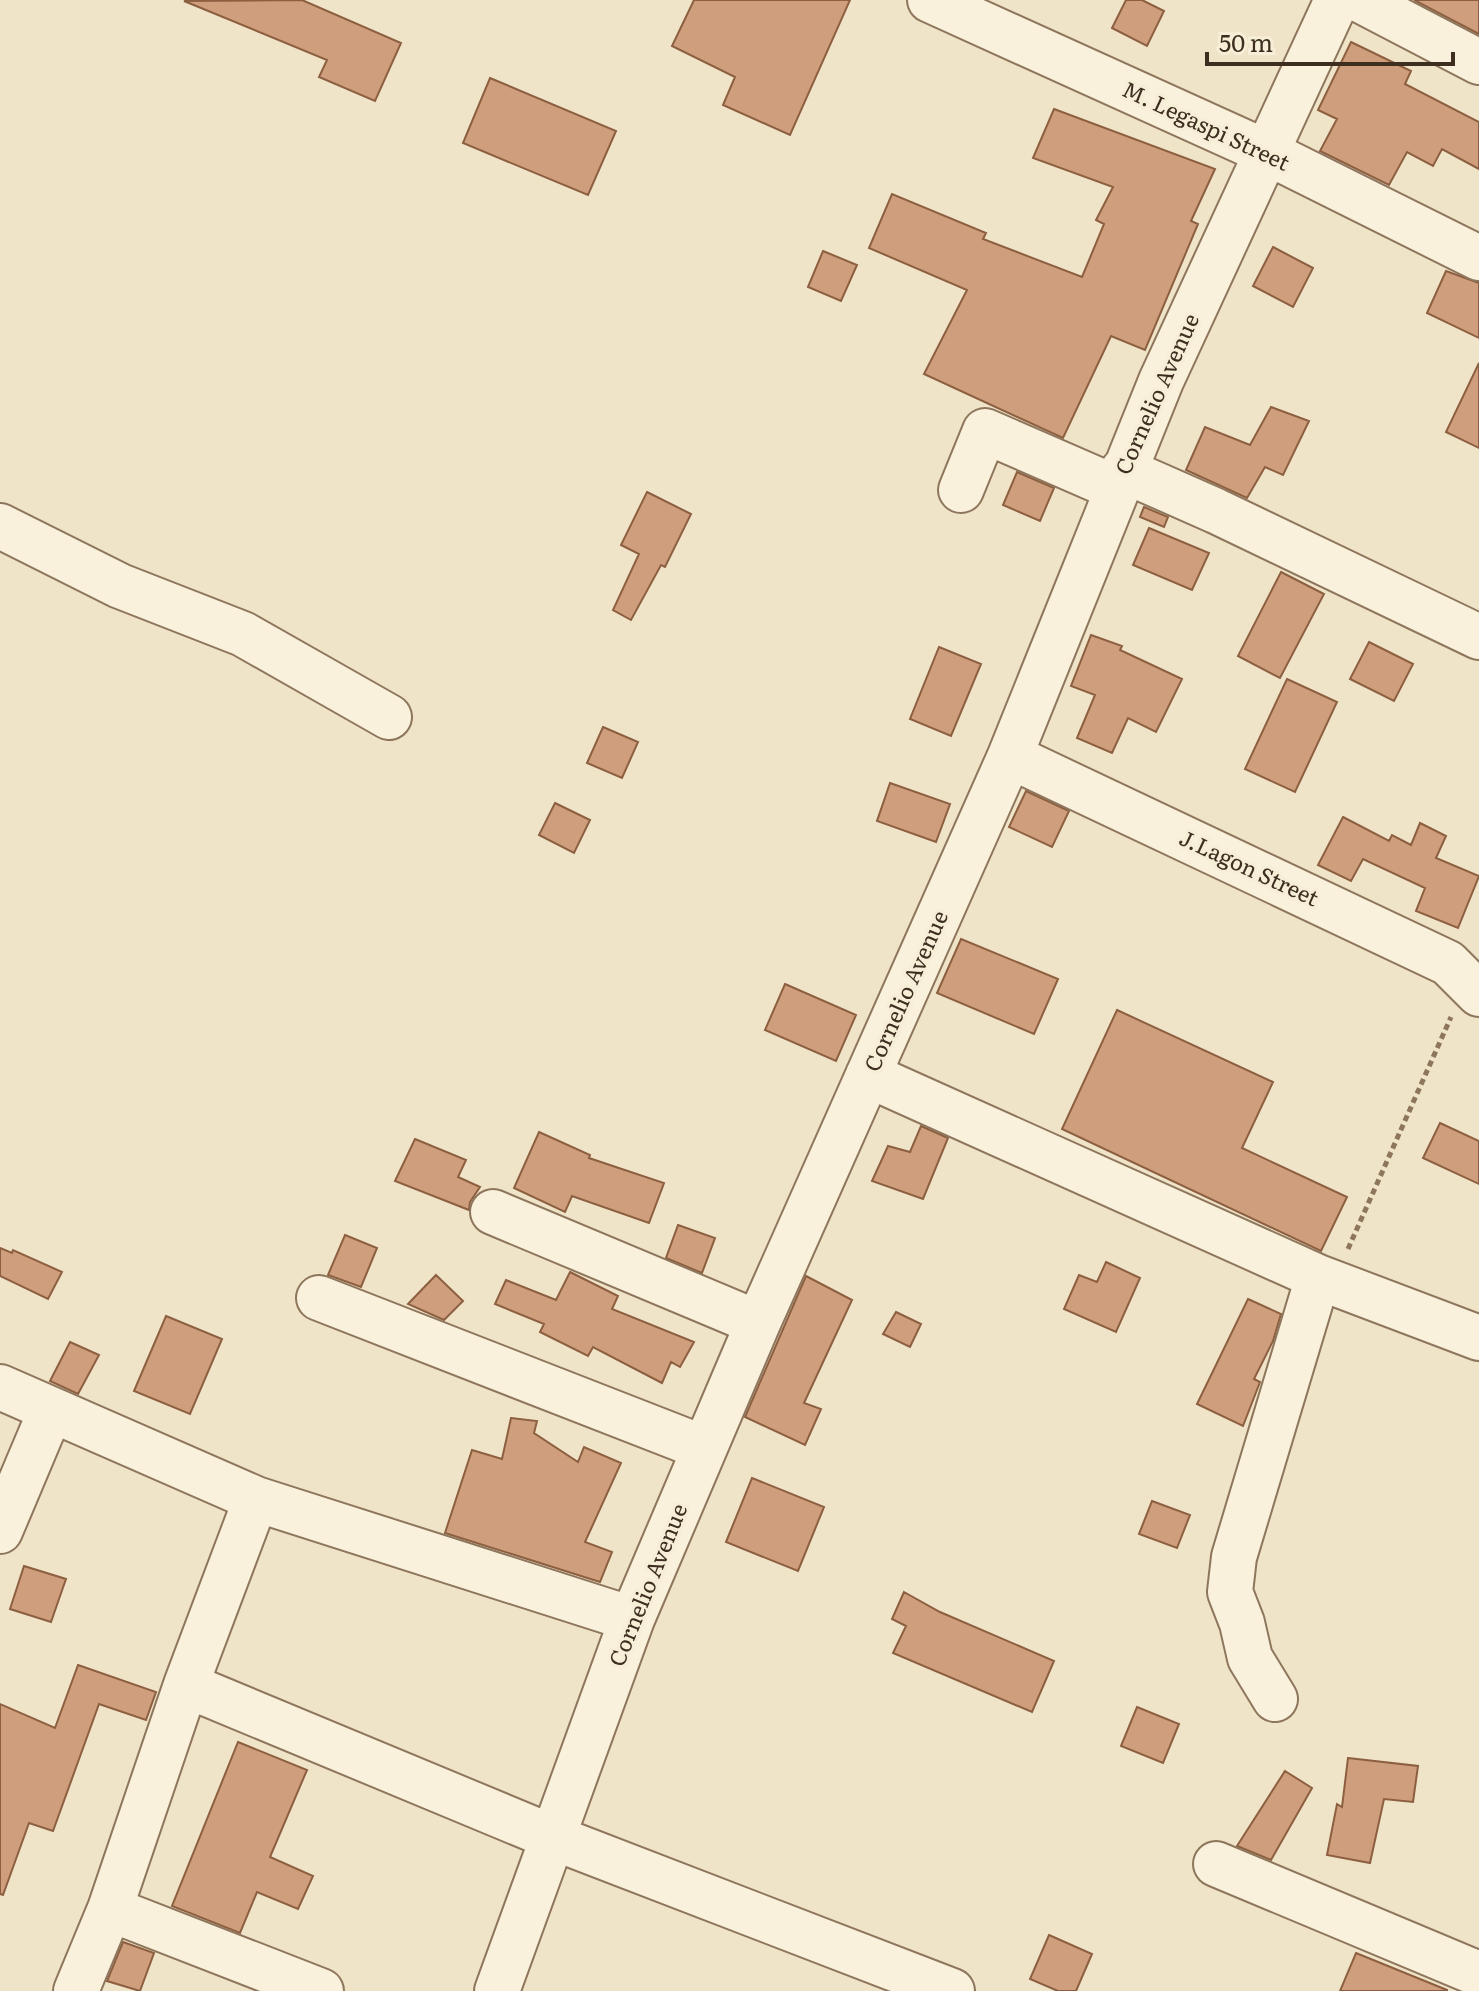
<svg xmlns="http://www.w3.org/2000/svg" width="1479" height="1991" font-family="Literata,serif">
<rect width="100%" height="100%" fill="#f0e4c8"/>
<!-- building -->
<path fill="#cf9f7d" stroke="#8d5f41" stroke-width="2" d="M 302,0 L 401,43 L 375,101 L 319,77 L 327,60 L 184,1 Z
M 694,0 L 850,0 L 790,135 L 723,105 L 735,77 L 672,46 Z
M 1126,0 L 1142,0 L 1164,11 L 1147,46 L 1112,28 Z
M 1414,0 L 1479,0 L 1479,34 Z
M 1351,42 L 1411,71 L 1405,84 L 1479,122 L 1479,169 L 1442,149 L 1433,166 L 1407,152 L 1389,185 L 1320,151 L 1337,119 L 1318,110 Z
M 490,78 L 616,131 L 588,195 L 463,143 Z
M 1054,109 L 1215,169 L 1191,221 L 1198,224 L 1145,350 L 1111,336 L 1063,438 L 924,374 L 967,290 L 869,248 L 892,194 L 986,233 L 983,239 L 1082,277 L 1104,224 L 1096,220 L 1113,187 L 1033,158 Z
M 1273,247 L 1313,268 L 1293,307 L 1253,286 Z
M 823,251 L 857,265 L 841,301 L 808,287 Z
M 1446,271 L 1479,283 L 1479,338 L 1427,313 Z
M 1479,363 L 1479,448 L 1446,432 Z
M 1271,407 L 1309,421 L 1283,475 L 1265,467 L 1247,498 L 1186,470 L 1205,427 L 1250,445 Z
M 1017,472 L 1054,488 L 1040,521 L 1003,505 Z
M 647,492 L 691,514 L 665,567 L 661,565 L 631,620 L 613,610 L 639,554 L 621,545 Z
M 1144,507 L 1168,517 L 1164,527 L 1140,517 Z
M 1149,528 L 1209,553 L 1192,590 L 1133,565 Z
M 1281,572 L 1324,594 L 1280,678 L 1238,656 Z
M 1091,635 L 1122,646 L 1120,650 L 1182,679 L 1156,732 L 1128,718 L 1112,753 L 1077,738 L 1095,695 L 1071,686 Z
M 1369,642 L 1413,664 L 1394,701 L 1350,679 Z
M 939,647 L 981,664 L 951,736 L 910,719 Z
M 1287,679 L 1337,702 L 1295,792 L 1245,769 Z
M 603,727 L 638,742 L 622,778 L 587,763 Z
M 890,783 L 950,804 L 936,842 L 877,821 Z
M 1026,791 L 1069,811 L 1052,847 L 1009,827 Z
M 555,803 L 590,820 L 574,853 L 539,835 Z
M 1343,817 L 1389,841 L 1392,835 L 1411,845 L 1420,823 L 1446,836 L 1436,858 L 1479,876 L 1458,928 L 1416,911 L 1425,888 L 1363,859 L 1351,881 L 1318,865 Z
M 961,939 L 1058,979 L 1034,1034 L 937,993 Z
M 785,984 L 856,1015 L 836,1061 L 765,1030 Z
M 1117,1010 L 1273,1082 L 1242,1148 L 1347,1197 L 1321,1251 L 1062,1129 Z
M 1440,1123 L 1479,1141 L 1479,1184 L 1423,1158 Z
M 921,1126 L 948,1138 L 923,1199 L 872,1181 L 888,1146 L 910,1152 Z
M 539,1132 L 590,1155 L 589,1158 L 664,1183 L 649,1223 L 572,1196 L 565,1212 L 514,1188 Z
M 415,1139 L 466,1160 L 458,1177 L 480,1187 L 470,1202 L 469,1210 L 395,1181 Z
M 678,1225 L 715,1238 L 702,1273 L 666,1258 Z
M 345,1235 L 377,1248 L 361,1287 L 328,1275 Z
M 0,1248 L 12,1253 L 13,1250 L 62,1272 L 48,1299 L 0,1276 Z
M 1106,1262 L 1140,1278 L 1116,1332 L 1064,1309 L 1079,1275 L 1097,1282 Z
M 570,1272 L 618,1296 L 612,1309 L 694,1342 L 680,1367 L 671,1362 L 662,1383 L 593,1347 L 588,1356 L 540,1332 L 544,1324 L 495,1304 L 506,1280 L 556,1300 Z
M 436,1275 L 463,1301 L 444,1320 L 408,1304 Z
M 806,1276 L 852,1300 L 804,1403 L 821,1409 L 805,1445 L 745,1417 Z
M 1248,1299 L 1281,1314 L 1273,1341 L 1254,1379 L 1260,1382 L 1243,1426 L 1197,1404 Z
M 896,1312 L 921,1324 L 910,1347 L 883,1334 Z
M 166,1316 L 222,1339 L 190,1414 L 134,1391 Z
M 70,1342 L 99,1355 L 78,1394 L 50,1381 Z
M 511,1418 L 537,1421 L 534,1433 L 578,1462 L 584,1447 L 621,1463 L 585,1542 L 612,1552 L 600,1582 L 445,1533 L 472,1450 L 502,1459 Z
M 752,1478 L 824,1507 L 798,1571 L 726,1542 Z
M 1152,1501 L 1190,1515 L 1177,1548 L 1139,1534 Z
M 24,1566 L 66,1579 L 51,1622 L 10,1609 Z
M 904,1592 L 940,1612 L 1054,1661 L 1032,1712 L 893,1653 L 906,1626 L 892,1619 Z
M 78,1665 L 156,1692 L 146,1720 L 99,1704 L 53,1831 L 29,1823 L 3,1895 L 0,1894 L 0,1704 L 55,1728 Z
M 1137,1707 L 1179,1724 L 1163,1763 L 1121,1746 Z
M 238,1742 L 307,1770 L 270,1857 L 313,1876 L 298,1909 L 257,1892 L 240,1933 L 172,1906 Z
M 1348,1758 L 1418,1766 L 1413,1802 L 1384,1799 L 1370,1863 L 1327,1855 L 1337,1804 L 1342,1807 Z
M 1285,1771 L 1312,1788 L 1271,1860 L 1237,1846 Z
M 1049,1935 L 1092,1954 L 1076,1991 L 1058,1991 L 1030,1979 Z
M 123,1942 L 154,1953 L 140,1991 L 107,1981 Z
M 1356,1953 L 1447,1990 L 1447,1991 L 1340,1991 Z"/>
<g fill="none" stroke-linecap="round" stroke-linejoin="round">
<!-- minor casing -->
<g stroke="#8d765c" stroke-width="48">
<path id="minor" d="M 930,0 L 1268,153 L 1479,258
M 1360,0 L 1479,62
M 1123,470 L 1216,511 L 1479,637
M 961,490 L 985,431 L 1116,488
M 0,526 L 120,586 L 243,634 L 389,717
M 1010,756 L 1448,963 L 1479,994
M 868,1075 L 1318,1277 L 1479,1338
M 493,1212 L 758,1323
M 319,1298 L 704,1448
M 0,1387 L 256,1499 L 632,1619
M 0,1531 L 51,1410
M 186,1685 L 552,1837 L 952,1991
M 1275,1699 L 1250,1658 L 1242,1623 L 1230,1592 L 1234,1557 L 1318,1277
M 1216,1864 L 1479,1974
M 110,1909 L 321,1991
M 76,1991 L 110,1909 L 186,1685 L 256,1499
M 497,1991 L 632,1619 L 758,1323 L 1010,756 L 1161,381 L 1337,0"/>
</g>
<!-- path -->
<path stroke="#8d765c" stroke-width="5" stroke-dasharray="6 4" stroke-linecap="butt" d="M 1348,1249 L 1451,1017"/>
<!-- minor -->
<use href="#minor" stroke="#faf1dc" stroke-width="44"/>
</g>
<g text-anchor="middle" stroke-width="7" stroke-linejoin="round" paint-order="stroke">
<!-- street labels -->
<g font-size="22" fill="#3d2e20" stroke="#f7eed8">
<text transform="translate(1206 126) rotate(25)" y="8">M. Legaspi Street</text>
<text transform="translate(1157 394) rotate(-66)" y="8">Cornelio Avenue</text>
<text transform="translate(1249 868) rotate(25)" y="8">J.Lagon Street</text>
<text transform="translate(906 991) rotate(-66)" y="8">Cornelio Avenue</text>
<text transform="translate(648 1585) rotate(-68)" y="8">Cornelio Avenue</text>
</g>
</g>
<!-- scale -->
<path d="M1207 52v12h246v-12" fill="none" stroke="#3d2e20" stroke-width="4"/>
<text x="1219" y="52" font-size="24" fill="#3d2e20" stroke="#f7eed8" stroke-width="6" paint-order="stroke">50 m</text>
</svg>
